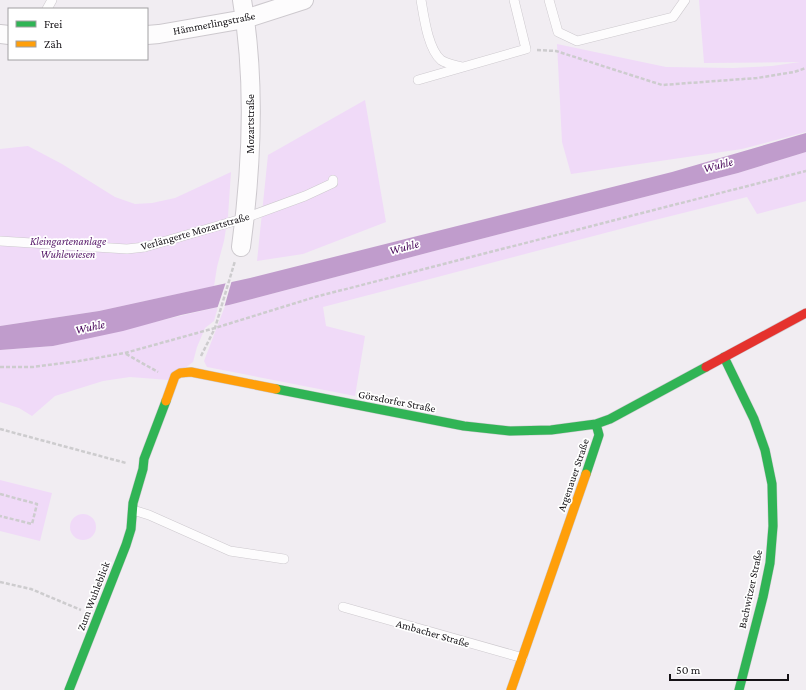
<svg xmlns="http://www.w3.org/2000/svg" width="806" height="690" font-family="'Crimson Pro',serif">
<rect width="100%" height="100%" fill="#f1edf2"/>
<!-- green -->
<path fill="#f0daf8" d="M 699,0 L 806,0 L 806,132 L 742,149 L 571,174 L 562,142 L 557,44 L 666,67 L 733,68 L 772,66 L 800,62 L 704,63 Z
M 365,100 L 386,222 L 303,254 L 257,261 L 268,155 Z
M 28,146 L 62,164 L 115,197 L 135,204 L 152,203 L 175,198 L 231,172 L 228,216 L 224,241 L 217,267 L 214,286 L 99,311 L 0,326 L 0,149 Z
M 806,152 L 806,201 L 757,214 L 747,197 L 647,222 L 323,307 L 326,326 L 365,336 L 355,396 L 207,367 L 204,361 L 225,306 L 229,305 L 442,249 L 738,173 Z
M 218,307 L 214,321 L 205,328 L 197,347 L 193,362 L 169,380 L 130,377 L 103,381 L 55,396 L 32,416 L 19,408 L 0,402 L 0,350 L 53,346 Z
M 0,480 L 52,493 L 40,541 L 0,531 Z
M70 527a13 13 0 1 1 26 0a13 13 0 1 1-26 0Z"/>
<!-- water -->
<path fill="#c09ccc" d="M 806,133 L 806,152 L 738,173 L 442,249 L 229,305 L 218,307 L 181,315 L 123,331 L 53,346 L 0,350 L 0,326 L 99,311 L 250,278 L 672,172 Z"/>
<!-- pier -->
<path fill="#f1edf2" d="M 232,280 L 224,308 L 217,309 L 226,282 Z"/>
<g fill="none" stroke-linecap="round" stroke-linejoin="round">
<!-- lane casing -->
<g stroke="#cdc9ce" stroke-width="10">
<path id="lane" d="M 421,0 C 424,17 428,49 441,60 C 447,64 455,65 462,67
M 549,0 L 558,32 L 577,41 L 673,17 L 685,0
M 47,9 L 52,0
M 418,80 L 526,49 L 514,0
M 0,241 L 127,249 L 145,247 L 245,218 L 305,196 L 333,183 L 333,180
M 133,510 L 149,515 L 230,551 L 284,559
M 343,607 L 523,658"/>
</g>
<!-- street casing -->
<g stroke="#cdc9ce" stroke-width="20">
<path id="street" d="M 0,34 L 9,35
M 147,35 L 159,34 L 245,19 L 304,0
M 241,247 C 252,166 256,82 242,0"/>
</g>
<!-- fast casing -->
<g stroke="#cdc9ce" stroke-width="10">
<path id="fast" d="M 724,357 L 754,419 L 765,450 L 772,484 L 773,526 L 770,563 L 763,597 L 739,690
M 276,389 L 464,426 L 510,431 L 551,430 L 596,424 L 610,419 L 706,367
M 586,474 L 599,435 L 596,424
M 69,690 L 126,545 L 131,529 L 133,503 L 143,469 L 144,459 L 166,401"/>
</g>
<!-- slow casing -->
<g stroke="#cdc9ce" stroke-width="10">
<path id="slow" d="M 166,401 L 175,376 L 180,373 L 191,372 L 276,389
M 511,690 L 586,474"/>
</g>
<!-- jam casing -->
<g stroke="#cdc9ce" stroke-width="10">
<path id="jam" d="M 706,367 L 806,313"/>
</g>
<!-- path -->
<path stroke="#cdccce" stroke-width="2.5" stroke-dasharray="4 2" stroke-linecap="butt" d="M 537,50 L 556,51 L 662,85 L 757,78 L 794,72 L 806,68
M 126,354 L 158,372
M 201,356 L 215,328 L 235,261
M 0,367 L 33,367 L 79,361 L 125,353 L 215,328 L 315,297 L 806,171
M 0,429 L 126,463
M 0,494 L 37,504 L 32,524 L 0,516
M 0,582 L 31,589 L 81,610"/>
<!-- lane -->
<use href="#lane" stroke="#fdfcfd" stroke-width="9"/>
<!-- street -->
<use href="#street" stroke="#fdfcfd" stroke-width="18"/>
<!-- fast -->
<use href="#fast" stroke="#30b455" stroke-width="9"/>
<!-- slow -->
<use href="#slow" stroke="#ff9f0a" stroke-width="9"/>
<!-- jam -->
<use href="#jam" stroke="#e5322d" stroke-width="9"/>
</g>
<g text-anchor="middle" stroke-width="3.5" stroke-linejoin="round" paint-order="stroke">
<!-- street labels -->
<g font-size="11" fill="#151216" stroke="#fff">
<text transform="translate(214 23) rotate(-11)" y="4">Hämmerlingstraße</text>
<text transform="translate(250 124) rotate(-90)" y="4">Mozartstraße</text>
<text transform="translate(195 231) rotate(-16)" y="4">Verlängerte Mozartstraße</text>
<text transform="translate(397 401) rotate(11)" y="4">Görsdorfer Straße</text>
<text transform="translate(573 475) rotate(-71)" y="4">Argenauer Straße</text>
<text transform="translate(750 589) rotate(-78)" y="4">Bachwitzer Straße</text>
<text transform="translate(93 596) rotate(-69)" y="4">Zum Wuhleblick</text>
<text transform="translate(433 633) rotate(16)" y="4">Ambacher Straße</text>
</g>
<!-- park labels -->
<g font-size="11" font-style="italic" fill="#5c206e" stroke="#fff">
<text x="68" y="245">Kleingartenanlage<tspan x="68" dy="13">Wuhlewiesen</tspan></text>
</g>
<!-- water labels -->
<g font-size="12" font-style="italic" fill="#48075a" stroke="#fff">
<text transform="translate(718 165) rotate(-15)" y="4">Wuhle</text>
<text transform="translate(404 247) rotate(-15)" y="4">Wuhle</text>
<text transform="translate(90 327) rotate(-12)" y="4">Wuhle</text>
</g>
</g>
<!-- legend -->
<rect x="8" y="8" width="140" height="52" fill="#ffffff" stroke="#a1a0a2"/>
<rect x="16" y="21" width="20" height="6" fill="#30b455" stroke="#a1a0a2"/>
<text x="44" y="28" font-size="12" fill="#151216">Frei</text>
<rect x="16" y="41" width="20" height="6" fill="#ff9f0a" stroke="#a1a0a2"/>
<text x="44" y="48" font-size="12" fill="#151216">Zäh</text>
<!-- scale -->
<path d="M670 674v6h118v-6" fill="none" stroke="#151216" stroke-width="2"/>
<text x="676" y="674" font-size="12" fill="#151216" stroke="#ffffff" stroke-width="3" paint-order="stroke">50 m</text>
</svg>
